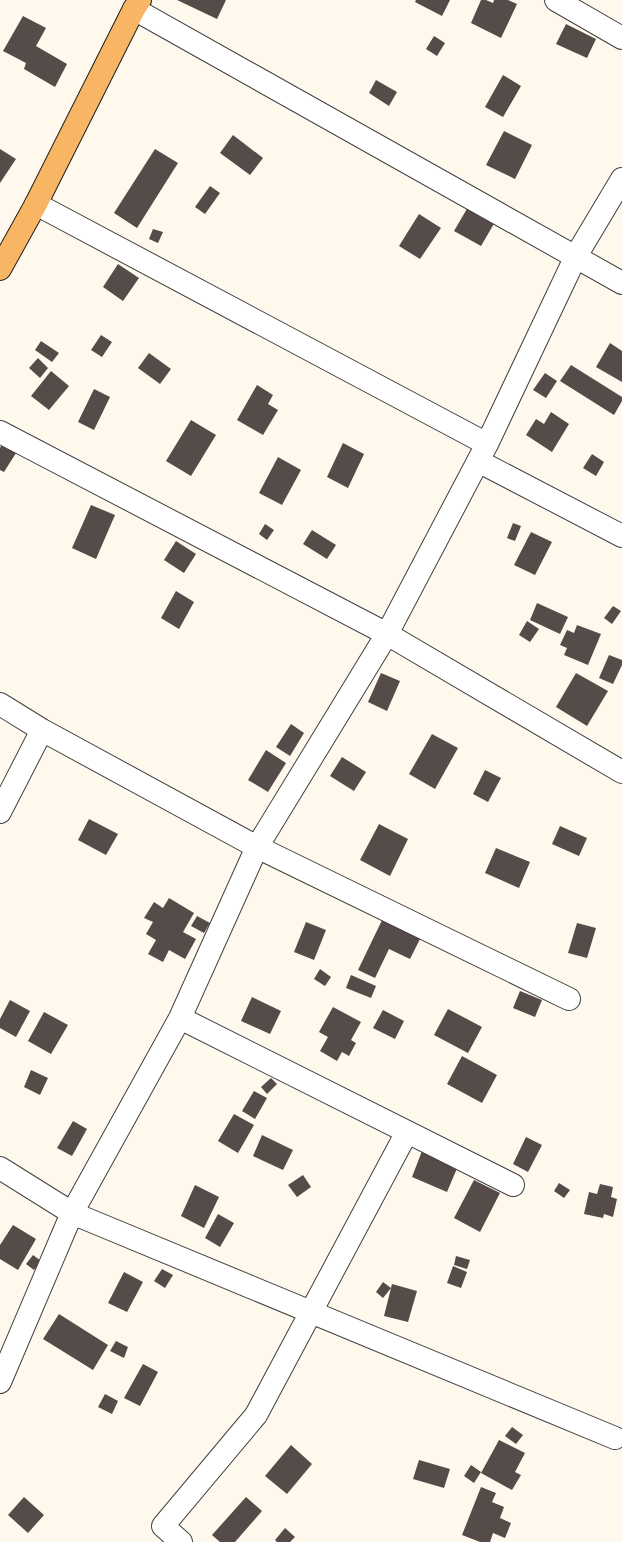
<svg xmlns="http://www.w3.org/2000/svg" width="622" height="1542" font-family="'Libre Baskerville',serif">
<rect width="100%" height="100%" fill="#fff8ed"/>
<!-- building -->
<path fill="#554b49" d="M 177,0 L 226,0 L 217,19 Z
M 416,0 L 450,0 L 442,16 L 415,2 Z
M 481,0 L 486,0 L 493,3 L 494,0 L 508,0 L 517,4 L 501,38 L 471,23 Z
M 23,16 L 46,28 L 36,46 L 67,64 L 55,87 L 24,69 L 26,63 L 3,51 Z
M 566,24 L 596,39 L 587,58 L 556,44 Z
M 434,36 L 445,43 L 437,56 L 426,49 Z
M 503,75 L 521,86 L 503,117 L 485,107 Z
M 376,80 L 397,92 L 389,106 L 369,93 Z
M 504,131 L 532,145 L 515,179 L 486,165 Z
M 233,135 L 263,158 L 250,175 L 220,153 Z
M 0,149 L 16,159 L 0,183 Z
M 155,149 L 178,163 L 137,228 L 114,213 Z
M 210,186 L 220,193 L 205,214 L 195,207 Z
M 475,195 L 502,210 L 481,246 L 454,231 Z
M 419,214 L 441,228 L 420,259 L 399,246 Z
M 153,229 L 163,232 L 158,243 L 149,239 Z
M 118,264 L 139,278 L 123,301 L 103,287 Z
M 101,335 L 112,342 L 102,357 L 91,350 Z
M 41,341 L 59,353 L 52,362 L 35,350 Z
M 610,343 L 622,351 L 622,382 L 596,367 Z
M 149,353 L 171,369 L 160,384 L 138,368 Z
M 38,358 L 48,368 L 40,378 L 29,368 Z
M 571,365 L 622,397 L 622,401 L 614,415 L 560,381 Z
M 51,371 L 69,386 L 49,410 L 31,396 Z
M 545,373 L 557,381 L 546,398 L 533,390 Z
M 257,385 L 273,395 L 268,404 L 278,410 L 263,435 L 237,420 Z
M 94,389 L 110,397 L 94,430 L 78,422 Z
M 551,412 L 569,424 L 552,452 L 526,435 L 536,419 L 544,424 Z
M 191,420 L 216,435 L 191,476 L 166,461 Z
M 343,443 L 364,454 L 348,488 L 327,477 Z
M 2,444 L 16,453 L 4,472 L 0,470 L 0,448 Z
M 592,454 L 604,462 L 596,476 L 583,468 Z
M 278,457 L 301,470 L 282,505 L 259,493 Z
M 91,505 L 115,515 L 96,559 L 72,548 Z
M 513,523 L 521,526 L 515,541 L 507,538 Z
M 265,524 L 274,530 L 267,540 L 259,534 Z
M 312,530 L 336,545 L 327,559 L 303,544 Z
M 531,532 L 552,542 L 535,575 L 514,565 Z
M 176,541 L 196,554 L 184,573 L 164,560 Z
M 176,591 L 194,602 L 179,629 L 161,618 Z
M 537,603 L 568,617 L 560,634 L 530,620 Z
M 613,606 L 621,611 L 612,624 L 604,618 Z
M 527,621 L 539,629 L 530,642 L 519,635 Z
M 577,625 L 601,634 L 588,665 L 564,655 L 567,648 L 560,645 L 567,630 L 574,633 Z
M 609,655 L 622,660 L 622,665 L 613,684 L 599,678 Z
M 381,673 L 400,681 L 387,711 L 368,702 Z
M 576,673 L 608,691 L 587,726 L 556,707 Z
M 291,724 L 304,733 L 290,756 L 276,747 Z
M 432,734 L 458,748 L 435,789 L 409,774 Z
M 266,750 L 286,763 L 268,792 L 248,780 Z
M 342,757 L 366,772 L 354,791 L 330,776 Z
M 485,770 L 501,778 L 488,802 L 473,794 Z
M 89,819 L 118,834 L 106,855 L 78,840 Z
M 379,824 L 408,839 L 390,876 L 360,860 Z
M 560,826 L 587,838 L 579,856 L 552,844 Z
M 496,848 L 530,862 L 519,888 L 485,873 Z
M 169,898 L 194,913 L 183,932 L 196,939 L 185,959 L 169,950 L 163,962 L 148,954 L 156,940 L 146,934 L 153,922 L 144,918 L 154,902 L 163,908 Z
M 197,916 L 210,923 L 204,933 L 191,926 Z
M 384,916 L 422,935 L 410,959 L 389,949 L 375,978 L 358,970 Z
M 306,922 L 326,930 L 314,960 L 294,952 Z
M 577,923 L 596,928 L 587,958 L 568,953 Z
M 320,969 L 331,977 L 325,986 L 314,979 Z
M 351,975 L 376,986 L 371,998 L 346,988 Z
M 520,991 L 542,1000 L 535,1017 L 513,1008 Z
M 252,997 L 281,1011 L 270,1034 L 241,1021 Z
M 10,1000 L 30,1011 L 16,1037 L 0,1028 L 0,1019 Z
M 333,1007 L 361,1022 L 351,1040 L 356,1043 L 349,1056 L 342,1052 L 337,1061 L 320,1051 L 328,1037 L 319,1032 Z
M 448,1009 L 482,1027 L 468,1053 L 434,1035 Z
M 383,1010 L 404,1021 L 395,1039 L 373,1028 Z
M 44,1012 L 68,1025 L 51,1054 L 28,1041 Z
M 462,1056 L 497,1075 L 482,1103 L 447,1084 Z
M 31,1070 L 48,1078 L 40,1095 L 24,1087 Z
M 271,1078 L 277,1084 L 267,1094 L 261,1087 Z
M 254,1091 L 267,1098 L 255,1119 L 242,1111 Z
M 234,1114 L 254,1125 L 238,1153 L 218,1141 Z
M 73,1121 L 87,1129 L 72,1156 L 57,1148 Z
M 262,1135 L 293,1150 L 283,1170 L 253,1156 Z
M 526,1137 L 542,1145 L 528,1172 L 513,1164 Z
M 422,1151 L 458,1166 L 447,1192 L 412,1177 Z
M 303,1175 L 311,1187 L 297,1197 L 288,1185 Z
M 474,1180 L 500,1193 L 480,1232 L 454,1218 Z
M 559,1183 L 570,1190 L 564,1198 L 554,1191 Z
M 600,1184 L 613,1187 L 611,1197 L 617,1199 L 613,1217 L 604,1214 L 603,1218 L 584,1214 L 589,1192 L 597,1194 Z
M 195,1185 L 219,1197 L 204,1228 L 181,1216 Z
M 218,1214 L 234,1223 L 220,1247 L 205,1238 Z
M 13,1225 L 36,1239 L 18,1270 L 0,1259 L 0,1245 Z
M 33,1255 L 41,1261 L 34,1270 L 26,1264 Z
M 456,1256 L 470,1260 L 467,1269 L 454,1265 Z
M 453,1266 L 467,1272 L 461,1288 L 447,1283 Z
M 162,1269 L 173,1275 L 165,1288 L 154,1281 Z
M 124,1272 L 143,1282 L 127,1312 L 108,1303 Z
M 383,1282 L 391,1288 L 383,1298 L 376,1292 Z
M 392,1284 L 417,1291 L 408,1322 L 384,1316 Z
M 59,1314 L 108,1345 L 93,1370 L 43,1339 Z
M 116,1341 L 128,1347 L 124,1358 L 110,1351 Z
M 143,1364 L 158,1372 L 140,1406 L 124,1398 Z
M 105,1394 L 118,1401 L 112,1414 L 98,1407 Z
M 512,1427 L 523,1435 L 516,1444 L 505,1436 Z
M 499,1440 L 525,1453 L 515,1472 L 521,1475 L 512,1490 L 481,1473 Z
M 291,1445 L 312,1464 L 287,1494 L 265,1476 Z
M 419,1460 L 450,1469 L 444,1488 L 413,1479 Z
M 471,1465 L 481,1472 L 474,1483 L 464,1476 Z
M 481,1487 L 496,1493 L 492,1502 L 504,1507 L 500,1518 L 511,1523 L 505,1538 L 493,1533 L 490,1542 L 480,1542 L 462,1535 Z
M 24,1497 L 44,1515 L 28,1533 L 8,1515 Z
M 246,1497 L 262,1511 L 235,1542 L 220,1542 L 212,1535 Z
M 285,1528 L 295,1537 L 290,1542 L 277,1542 L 275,1540 Z"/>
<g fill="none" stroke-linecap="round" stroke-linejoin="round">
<!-- minor casing -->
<g stroke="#404040" stroke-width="24">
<path id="minor" d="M 556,0 L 622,38
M 134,9 L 622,283
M 36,204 L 487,444
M 0,432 L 387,634 L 622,772
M 478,461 L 622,536
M 0,704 L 42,730 L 257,847 L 569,999
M 0,812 L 42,730
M 180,1018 L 513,1185
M 0,1168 L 72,1213 L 615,1438
M 0,1382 L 72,1213 L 180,1018 L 257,847 L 387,634 L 487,444 L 576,256 L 622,179
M 181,1542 L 163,1526 L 256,1415 L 407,1132"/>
</g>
<!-- major casing -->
<g stroke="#1e1e1e" stroke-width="24">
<path id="major" d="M 0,269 L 36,204 L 134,9 L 140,0"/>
</g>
<!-- minor -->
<use href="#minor" stroke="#fff" stroke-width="22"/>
<!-- major -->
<use href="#major" stroke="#f8b564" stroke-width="22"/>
</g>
</svg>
